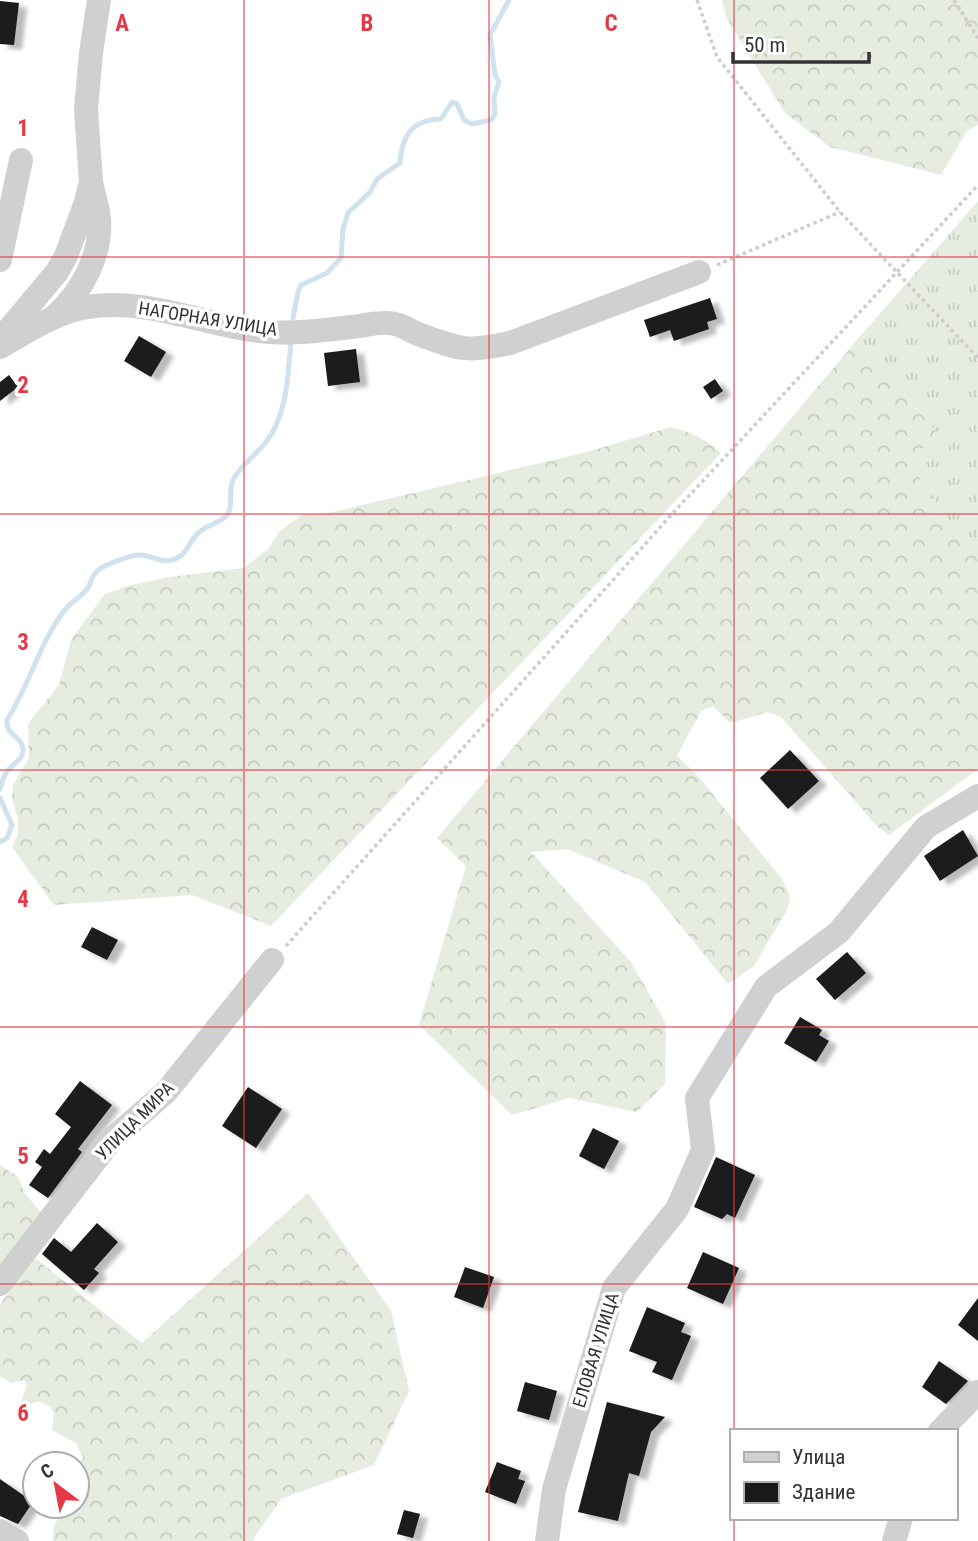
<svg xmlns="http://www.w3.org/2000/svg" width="978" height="1541" font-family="'Roboto Condensed',sans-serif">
<defs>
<pattern id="grass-tufts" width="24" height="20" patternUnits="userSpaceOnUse" patternTransform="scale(1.75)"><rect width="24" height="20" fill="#e6ecdf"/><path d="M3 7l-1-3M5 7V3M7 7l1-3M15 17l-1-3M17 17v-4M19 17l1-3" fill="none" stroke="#c6cbc0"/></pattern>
<pattern id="forest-crowns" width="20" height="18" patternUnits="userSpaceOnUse" patternTransform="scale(1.75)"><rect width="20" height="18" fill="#e6ecdf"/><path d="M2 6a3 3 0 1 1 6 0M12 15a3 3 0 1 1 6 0" fill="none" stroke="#c6cbc0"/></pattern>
<filter id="shadow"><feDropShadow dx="8" dy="4.5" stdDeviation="2" flood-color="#0004"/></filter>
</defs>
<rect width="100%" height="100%" fill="#fff"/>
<!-- grass -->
<path fill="url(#grass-tufts)" d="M 978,201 L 978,548 L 958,539 L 916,472 L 916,453 L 928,443 L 950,447 L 857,340 Z"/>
<!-- forest -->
<path fill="url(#forest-crowns)" d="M 722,0 L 978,0 L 978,125 L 967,131 L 941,175 L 830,147 L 785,113 L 726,17 Z
M 857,340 L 951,448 L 927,444 L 916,454 L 916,472 L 958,539 L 978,548 L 978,769 L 889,835 L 877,826 L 781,717 L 768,712 L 730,723 L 713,706 L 701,711 L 677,756 L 697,775 L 782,879 L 790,896 L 788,908 L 754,966 L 728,984 L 645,882 L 567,849 L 531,852 L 630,961 L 666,1023 L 665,1084 L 637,1112 L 569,1098 L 512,1115 L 419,1025 L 466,866 L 437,838 Z
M 671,427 C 691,432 706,439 721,453 L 271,926 L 192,895 L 54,905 L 12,847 L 18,835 L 18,819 L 12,799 L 13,785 L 29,758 L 28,724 L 59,685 L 71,640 L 104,595 L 127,586 L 169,577 L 244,568 L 268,549 L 280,531 L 303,514 L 324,514 L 587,452 Z
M 0,1165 L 18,1177 L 25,1194 L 41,1212 L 0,1265 Z
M 308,1193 L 391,1311 L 409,1391 L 374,1465 L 281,1499 L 252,1541 L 53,1541 L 54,1526 L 65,1506 L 77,1506 L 77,1468 L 83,1457 L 76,1443 L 52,1430 L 54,1413 L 49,1406 L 38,1401 L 26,1406 L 21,1402 L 27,1386 L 24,1380 L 11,1383 L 0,1376 L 0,1304 L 35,1258 L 142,1343 Z"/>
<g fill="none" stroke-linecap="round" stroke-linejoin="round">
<!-- stream -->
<path stroke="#cfe2ee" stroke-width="5" d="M 293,318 L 298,292 L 301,285 L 327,273 L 341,258 L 343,229 L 348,213 L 370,192 L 377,179 L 400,163 C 402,135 412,120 441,119 L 452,102 L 457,104 L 464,120 L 472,124 L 491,120 L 495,114 L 494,97 L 499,82 L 495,75 L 490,35 L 509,0
M 0,789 C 2,784 3,777 6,773 C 11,765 24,759 23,749 C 22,736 5,735 7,720 C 29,686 39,644 64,611 C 70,603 80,598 87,589 C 91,584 92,575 97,571 C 103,565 133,554 141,555 C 153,556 160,563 172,560 C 187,556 188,544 197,534 C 206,524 221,524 228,514 C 234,503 227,489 234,478 C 242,464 256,455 266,442 C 288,414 288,373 291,340
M 0,798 L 12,825 L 7,838 L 0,842"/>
</g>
<!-- building -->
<path fill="#1a1a1a" filter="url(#shadow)" d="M 0,1 L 19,3 L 14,45 L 0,44 Z
M 710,298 L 717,319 L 707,322 L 709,329 L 674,341 L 670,330 L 650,337 L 644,320 Z
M 139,336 L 166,352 L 151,377 L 124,361 Z
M 356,349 L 360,382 L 328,386 L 324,353 Z
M 9,375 L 18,387 L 0,401 L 0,382 Z
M 715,379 L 723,391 L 711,399 L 703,387 Z
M 790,750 L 819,781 L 788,809 L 760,778 Z
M 963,830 L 978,856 L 940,881 L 924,856 Z
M 92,927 L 118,940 L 107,960 L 81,947 Z
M 847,952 L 866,973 L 835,1000 L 816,979 Z
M 800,1017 L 822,1030 L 819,1035 L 829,1041 L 816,1062 L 784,1043 Z
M 80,1081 L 112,1105 L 78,1149 L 82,1152 L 48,1198 L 29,1185 L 42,1167 L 35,1162 L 44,1149 L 50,1154 L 71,1127 L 55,1114 Z
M 248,1087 L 282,1109 L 256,1148 L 222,1126 Z
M 593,1128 L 619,1141 L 604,1169 L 579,1156 Z
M 716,1157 L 755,1175 L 735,1218 L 727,1214 L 722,1219 L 694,1207 Z
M 97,1223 L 118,1242 L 94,1269 L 99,1273 L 84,1290 L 42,1254 L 54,1238 L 71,1252 Z
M 703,1252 L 739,1268 L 723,1304 L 687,1288 Z
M 465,1267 L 494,1277 L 483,1308 L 454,1297 Z
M 978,1298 L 978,1341 L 958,1325 Z
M 647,1307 L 685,1323 L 681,1332 L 691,1336 L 672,1380 L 652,1372 L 657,1362 L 629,1351 Z
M 939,1361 L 968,1381 L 946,1404 L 922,1387 Z
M 525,1382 L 557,1391 L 549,1420 L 517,1411 Z
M 607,1402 L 665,1417 L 651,1432 L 639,1476 L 629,1473 L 618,1521 L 578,1512 Z
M 497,1462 L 521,1471 L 518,1479 L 525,1481 L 516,1504 L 485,1492 Z
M 0,1479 L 33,1502 L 18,1524 L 0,1516 Z
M 404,1510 L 420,1514 L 413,1538 L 397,1534 Z"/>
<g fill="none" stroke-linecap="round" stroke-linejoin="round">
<!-- path -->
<path stroke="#cdcdcd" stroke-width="3.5" stroke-dasharray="3.5 3.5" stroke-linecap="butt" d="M 697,0 L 717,57 L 840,212 L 978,358
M 954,0 L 978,38
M 717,265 L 840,212
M 286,946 L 672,514 L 978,185"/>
<!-- minor -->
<path stroke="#d0d0d0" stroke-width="24" d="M 0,260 L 21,160
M 56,315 C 82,292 102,254 99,218 C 98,208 94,197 92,186
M 0,340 L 57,272 L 66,256 L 86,202 L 91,182 L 86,109 L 91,53 L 99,0
M 0,347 C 25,333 53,314 82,308 C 147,295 207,328 271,332 C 297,334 325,330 351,327 C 363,326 376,322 388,323 C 399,323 408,330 418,334 C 459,349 466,353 510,343 L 699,272
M 0,1284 L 112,1139 L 166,1092 L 272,960
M 940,1431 L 978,1392
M 0,1531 L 17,1541
M 547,1541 L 554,1489 L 614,1288 L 677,1209 L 703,1150 L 697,1098 L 766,987 L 839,932 L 926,827 L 978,796
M 894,1541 L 901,1518"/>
</g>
<!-- grid -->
<path fill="none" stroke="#e63946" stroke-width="2" stroke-opacity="0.55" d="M 244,0 L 244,1541M 489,0 L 489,1541M 734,0 L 734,1431M 0,257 L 978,257M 0,514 L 978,514M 0,770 L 978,770M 0,1027 L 978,1027M 0,1284 L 978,1284M 734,1518 L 734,1541"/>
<g text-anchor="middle" stroke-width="7" stroke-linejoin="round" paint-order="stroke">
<!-- street labels -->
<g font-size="18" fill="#333" stroke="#fff">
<text transform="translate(208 319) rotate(9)" y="6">НАГОРНАЯ УЛИЦА</text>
<text transform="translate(135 1121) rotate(-45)" y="6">УЛИЦА МИРА</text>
<text transform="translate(596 1350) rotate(-73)" y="6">ЕЛОВАЯ УЛИЦА</text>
</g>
</g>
<g font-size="23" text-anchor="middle" font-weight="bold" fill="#e63946" stroke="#fff" stroke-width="7" stroke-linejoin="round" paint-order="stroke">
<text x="122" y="31">A</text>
<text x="367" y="31">B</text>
<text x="611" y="31">C</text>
<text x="23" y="136">1</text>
<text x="23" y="393">2</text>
<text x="23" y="650">3</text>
<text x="23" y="907">4</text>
<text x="23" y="1164">5</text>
<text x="23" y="1421">6</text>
</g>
<!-- legend -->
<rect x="730" y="1429" width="228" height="91" fill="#ffffff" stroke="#adadad" stroke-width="2"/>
<rect x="744" y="1452" width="35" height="10" fill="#d0d0d0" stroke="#adadad" stroke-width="2"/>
<text x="792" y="1464" font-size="21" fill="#333333">Улица</text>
<rect x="744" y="1482" width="35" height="21" fill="#1a1a1a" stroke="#adadad" stroke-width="2"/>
<text x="792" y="1499" font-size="21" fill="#333333">Здание</text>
<!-- north arrow -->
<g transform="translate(56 1485) rotate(328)"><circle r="33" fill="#ffffff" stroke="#adadad" stroke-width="2"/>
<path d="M0-5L12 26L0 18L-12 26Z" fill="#e63946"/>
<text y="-10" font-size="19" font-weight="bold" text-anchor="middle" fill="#333333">С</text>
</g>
<!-- scale -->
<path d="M733 52v10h136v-10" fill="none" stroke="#333333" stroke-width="3.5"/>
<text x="744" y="52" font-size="21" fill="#333333" stroke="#ffffff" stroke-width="5" paint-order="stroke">50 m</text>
</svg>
